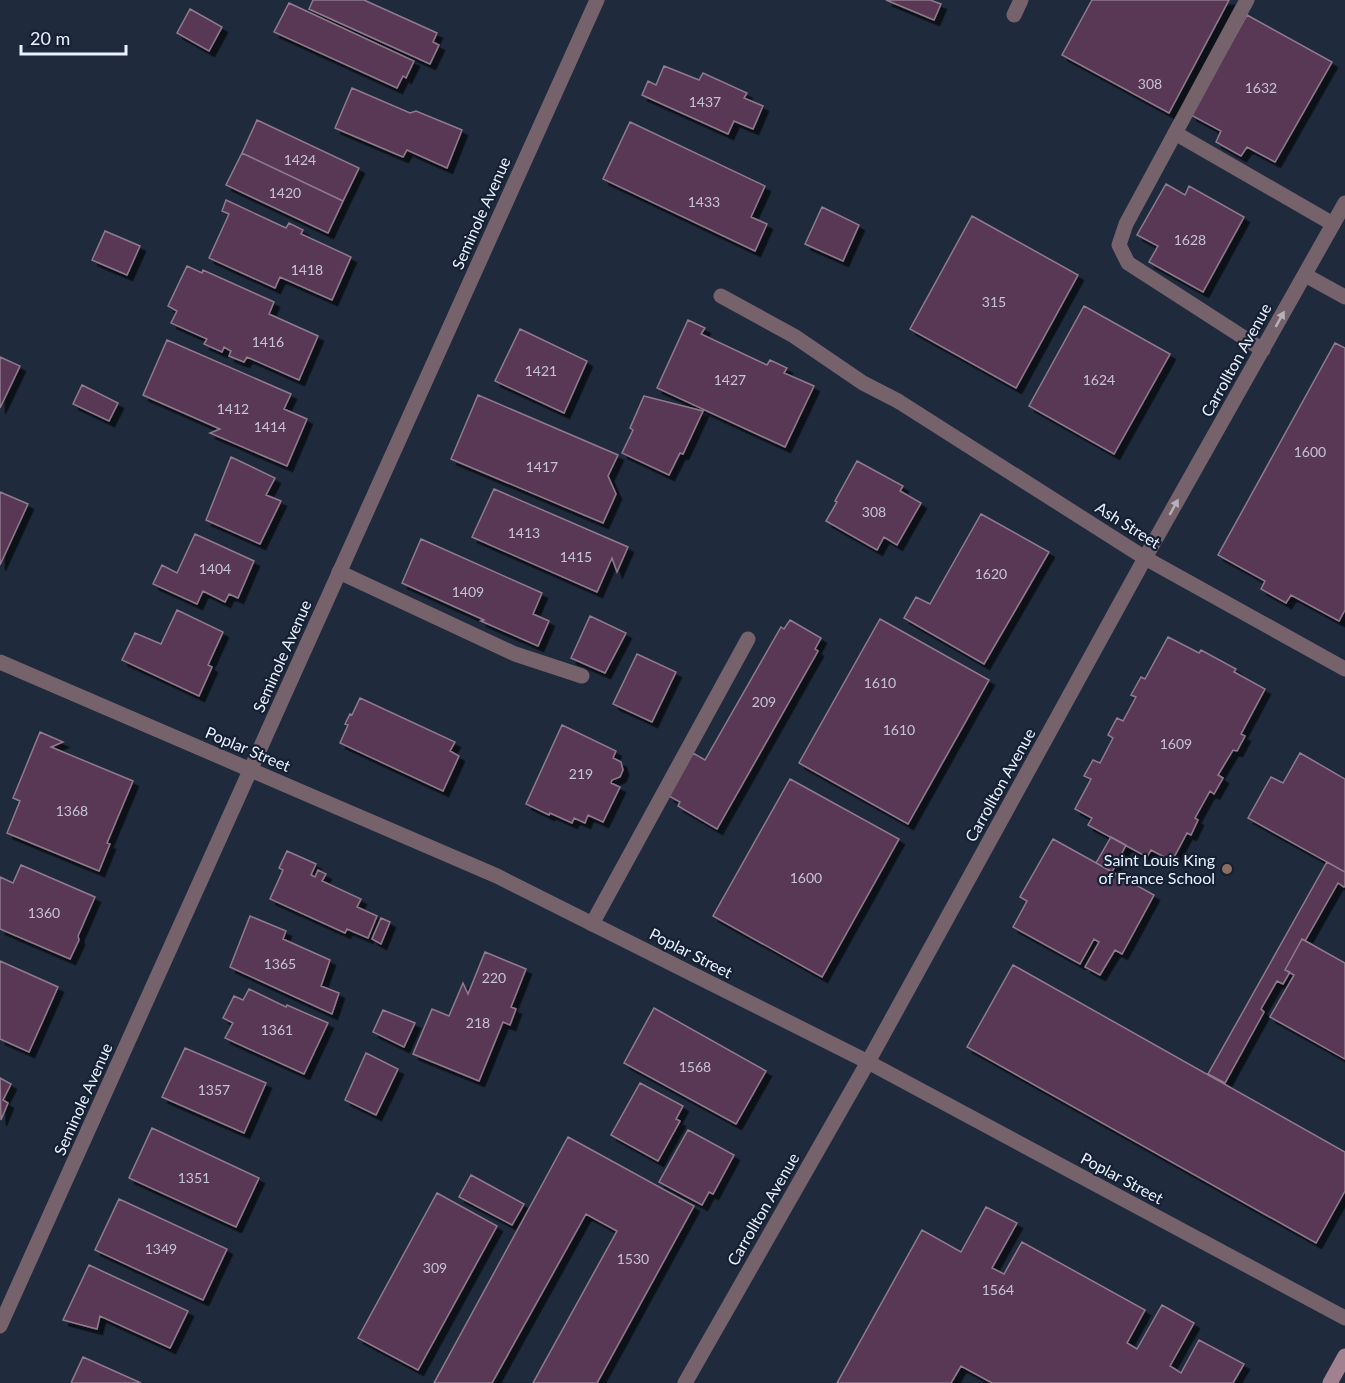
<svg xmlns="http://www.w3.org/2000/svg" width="1345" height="1383" font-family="Lato,sans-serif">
<defs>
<filter id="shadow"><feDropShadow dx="5.5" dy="5.5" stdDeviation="0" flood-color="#0009"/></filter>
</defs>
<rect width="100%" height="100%" fill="#1f2a3d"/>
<!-- building -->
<path fill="#583754" stroke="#907a8d" stroke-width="1.5" filter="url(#shadow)" d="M 313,0 L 364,0 L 437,33 L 433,42 L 439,45 L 430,64 L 309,9 Z
M 886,0 L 930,0 L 941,4 L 934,20 Z
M 1092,0 L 1229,0 L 1169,113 L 1062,55 Z
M 289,3 L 414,61 L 406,78 L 403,76 L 397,88 L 274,32 Z
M 190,9 L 222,27 L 209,51 L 177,33 Z
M 1247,15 L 1332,62 L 1275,162 L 1247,147 L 1241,156 L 1216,142 L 1221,131 L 1191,115 Z
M 664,66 L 699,80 L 703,73 L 747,93 L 744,98 L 763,106 L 753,129 L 734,121 L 728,134 L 642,95 L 648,81 L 656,85 Z
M 352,88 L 410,113 L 416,111 L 462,130 L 447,168 L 407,150 L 403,157 L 335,128 Z
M 257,120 L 359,168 L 343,201 L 242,153 Z
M 630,122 L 765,186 L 751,217 L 767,224 L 755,251 L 603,179 Z
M 242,153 L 343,201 L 328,233 L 226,185 Z
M 1166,184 L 1185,195 L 1189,186 L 1244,217 L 1203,292 L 1149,262 L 1158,246 L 1137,235 Z
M 226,200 L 286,228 L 289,223 L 303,230 L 301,234 L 351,257 L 332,300 L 280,277 L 275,288 L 209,258 L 229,214 L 222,211 Z
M 822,207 L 859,225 L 843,261 L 805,244 Z
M 972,216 L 1078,275 L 1016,388 L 910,329 Z
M 105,231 L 140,246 L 127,275 L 92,260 Z
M 187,266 L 202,273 L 203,270 L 274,302 L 269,314 L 318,336 L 299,380 L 247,357 L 244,362 L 229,356 L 231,351 L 224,347 L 222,352 L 204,344 L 207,339 L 171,323 L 177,311 L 168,306 Z
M 1084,306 L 1170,354 L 1114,454 L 1029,406 Z
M 688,320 L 705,328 L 701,334 L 767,365 L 770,360 L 787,368 L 784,373 L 814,386 L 785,447 L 657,388 Z
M 520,329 L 587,361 L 564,413 L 495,381 Z
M 167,340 L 291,394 L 284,409 L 307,419 L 287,466 L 210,433 L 220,429 L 143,395 Z
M 1335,343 L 1345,348 L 1345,610 L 1339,621 L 1291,595 L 1286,603 L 1261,589 L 1265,581 L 1218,555 Z
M 0,357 L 20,366 L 0,408 Z
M 82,385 L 118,403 L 109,421 L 73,404 Z
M 478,395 L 618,455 L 608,476 L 616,494 L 603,523 L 451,459 Z
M 644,396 L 703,411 L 683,454 L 680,453 L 669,475 L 622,453 L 633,430 L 630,428 Z
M 231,457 L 275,478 L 266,495 L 281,501 L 260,544 L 206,520 Z
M 857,461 L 903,486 L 900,491 L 921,503 L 897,545 L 884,537 L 877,550 L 826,521 L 837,502 L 835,501 Z
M 494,489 L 628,547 L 617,572 L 612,558 L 597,592 L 472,537 Z
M 0,492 L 28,504 L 0,565 Z
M 981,514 L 1049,552 L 984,664 L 904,618 L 916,597 L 930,604 Z
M 195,534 L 254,561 L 238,598 L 229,594 L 225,602 L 203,591 L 197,604 L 153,584 L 162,565 L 177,573 Z
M 421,539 L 542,593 L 533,614 L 549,621 L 538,646 L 481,621 L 484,620 L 402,583 Z
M 177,610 L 223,632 L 208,665 L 212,667 L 199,696 L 122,660 L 135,633 L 161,644 Z
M 590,616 L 626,633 L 605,673 L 571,658 Z
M 880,619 L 989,680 L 908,824 L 799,763 Z
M 790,620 L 821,638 L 815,649 L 818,651 L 717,829 L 678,806 L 680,802 L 669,796 L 693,753 L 705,760 L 781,627 L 784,629 Z
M 1168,637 L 1199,653 L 1201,650 L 1236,669 L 1234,672 L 1265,689 L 1241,734 L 1245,736 L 1237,751 L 1233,750 L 1218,775 L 1223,778 L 1214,794 L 1210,791 L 1195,818 L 1198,820 L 1191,835 L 1187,833 L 1172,861 L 1151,850 L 1147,857 L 1088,825 L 1092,818 L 1075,809 L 1091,779 L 1084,776 L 1093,760 L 1100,763 L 1113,738 L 1108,735 L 1117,718 L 1123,721 L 1136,697 L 1131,695 L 1141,677 L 1145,679 Z
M 637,654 L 676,672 L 652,722 L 613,704 Z
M 360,698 L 455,742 L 450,751 L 459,756 L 443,791 L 340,743 L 348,725 L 345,724 L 350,714 L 352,715 Z
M 562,725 L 616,751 L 613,758 L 621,762 L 623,770 L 620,777 L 612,780 L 611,783 L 620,787 L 603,822 L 588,815 L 585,823 L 574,818 L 572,823 L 550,813 L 549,815 L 526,804 Z
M 40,732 L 63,742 L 51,747 L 133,781 L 107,843 L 110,844 L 99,871 L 7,833 L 20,801 L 13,798 Z
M 1300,753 L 1345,779 L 1345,872 L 1248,818 L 1271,777 L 1283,783 Z
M 790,779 L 899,839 L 822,977 L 713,916 Z
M 1111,837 L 1126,845 L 1112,872 L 1096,863 Z
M 1053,839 L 1154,895 L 1122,954 L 1115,950 L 1100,975 L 1085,967 L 1099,942 L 1094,939 L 1080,964 L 1013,927 L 1027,901 L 1020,897 Z
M 287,851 L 316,864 L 311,875 L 315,877 L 318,870 L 326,874 L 322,881 L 361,899 L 357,907 L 377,916 L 368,938 L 347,929 L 345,933 L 270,899 L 283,870 L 279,868 Z
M 1327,862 L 1345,872 L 1345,886 L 1344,887 L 1338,883 L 1305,941 L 1302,939 L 1285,970 L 1290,972 L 1283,984 L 1277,981 L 1261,1009 L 1264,1012 L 1225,1083 L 1208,1074 Z
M 21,865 L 95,897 L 78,936 L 79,940 L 70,959 L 0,929 L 0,877 L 13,883 Z
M 250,916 L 286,931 L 283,939 L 330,960 L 321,986 L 339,993 L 332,1014 L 230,967 Z
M 381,918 L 390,922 L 381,944 L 372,939 Z
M 1302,939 L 1345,963 L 1345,1059 L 1270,1017 L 1294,975 L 1285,970 Z
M 485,952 L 526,969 L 511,1007 L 516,1009 L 510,1025 L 503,1022 L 479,1081 L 413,1054 L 432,1009 L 449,1016 L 463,983 L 468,994 Z
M 0,961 L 58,987 L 29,1052 L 0,1039 Z
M 1013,965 L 1345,1152 L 1345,1191 L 1316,1243 L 967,1047 Z
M 249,989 L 286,1007 L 287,1005 L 328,1023 L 304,1074 L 225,1038 L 233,1023 L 223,1018 L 234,996 L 243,1000 Z
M 654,1008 L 766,1071 L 736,1124 L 624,1063 Z
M 383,1010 L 415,1023 L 404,1047 L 373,1032 Z
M 185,1048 L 266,1083 L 244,1133 L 162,1097 Z
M 366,1053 L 398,1069 L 376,1115 L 345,1100 Z
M 0,1078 L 11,1084 L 3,1100 L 8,1103 L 1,1120 Z
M 640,1083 L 683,1106 L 676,1119 L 680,1121 L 658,1161 L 611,1135 Z
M 152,1128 L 259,1178 L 236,1227 L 129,1178 Z
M 688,1130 L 734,1155 L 713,1194 L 709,1192 L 702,1205 L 659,1182 Z
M 568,1137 L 694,1206 L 597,1383 L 533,1383 L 617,1231 L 586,1214 L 492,1383 L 434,1383 Z
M 471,1175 L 524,1204 L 512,1225 L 459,1197 Z
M 437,1193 L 497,1226 L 418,1370 L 358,1338 Z
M 119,1199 L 227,1249 L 203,1300 L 95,1250 Z
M 986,1207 L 1017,1223 L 992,1268 L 1004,1274 L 1022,1242 L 1145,1310 L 1127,1343 L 1137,1349 L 1162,1305 L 1194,1323 L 1170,1366 L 1181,1373 L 1199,1340 L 1244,1364 L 1233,1383 L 992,1383 L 961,1366 L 951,1383 L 837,1383 L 922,1230 L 961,1252 Z
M 89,1265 L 188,1311 L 170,1348 L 100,1316 L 97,1329 L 63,1320 Z
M 83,1357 L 141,1383 L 71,1383 Z"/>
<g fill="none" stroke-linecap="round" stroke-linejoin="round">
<!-- lane -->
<path stroke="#76626b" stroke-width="15" d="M 1247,0 L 1126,224 L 1119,245 L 1128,263 L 1263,350
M 1014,15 L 1021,0
M 1175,133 L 1333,224
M 1305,275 L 1345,297
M 721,296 L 794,336 L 863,383 L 898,401
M 339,572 L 515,654 L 582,676
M 592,924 L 748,639"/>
<!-- street -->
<path stroke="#76626b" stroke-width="15" d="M 898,401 L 1145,558 L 1345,669
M 0,662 L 497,876 L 868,1062 L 1345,1318
M 0,1326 L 597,0
M 685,1383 L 868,1062 L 1145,558 L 1345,203"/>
<!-- secondary -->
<path stroke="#a1818f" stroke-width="15" d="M 1330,1383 L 1345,1356"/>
</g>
<!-- one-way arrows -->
<defs><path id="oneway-solid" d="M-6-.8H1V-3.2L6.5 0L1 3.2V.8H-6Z" transform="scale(1.5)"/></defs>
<g fill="#b6b1bc">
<use href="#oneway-solid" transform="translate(1280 319) rotate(-61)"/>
<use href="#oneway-solid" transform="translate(1174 507) rotate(-61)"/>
</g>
<!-- markers -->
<circle fill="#8d6e63" stroke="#162033" stroke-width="2" cx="1227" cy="869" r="6"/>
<g text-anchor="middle" stroke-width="4.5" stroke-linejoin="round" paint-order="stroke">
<!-- number labels -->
<g font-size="14" fill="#c6c3d4">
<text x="1150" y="89">308</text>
<text x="1261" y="93">1632</text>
<text x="705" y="107">1437</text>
<text x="300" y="165">1424</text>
<text x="285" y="198">1420</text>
<text x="704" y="207">1433</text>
<text x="1190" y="245">1628</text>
<text x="307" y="275">1418</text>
<text x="994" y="307">315</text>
<text x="268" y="347">1416</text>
<text x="541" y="376">1421</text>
<text x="730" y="385">1427</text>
<text x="1099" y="385">1624</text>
<text x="233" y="414">1412</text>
<text x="270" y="432">1414</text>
<text x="1310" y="457">1600</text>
<text x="542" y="472">1417</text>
<text x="874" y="517">308</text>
<text x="524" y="538">1413</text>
<text x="576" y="562">1415</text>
<text x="215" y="574">1404</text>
<text x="991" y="579">1620</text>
<text x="468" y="597">1409</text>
<text x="880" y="688">1610</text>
<text x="764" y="707">209</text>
<text x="899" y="735">1610</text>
<text x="1176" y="749">1609</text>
<text x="581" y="779">219</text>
<text x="72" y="816">1368</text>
<text x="806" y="883">1600</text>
<text x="44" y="918">1360</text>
<text x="280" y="969">1365</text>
<text x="494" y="983">220</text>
<text x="478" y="1028">218</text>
<text x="277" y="1035">1361</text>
<text x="695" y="1072">1568</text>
<text x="214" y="1095">1357</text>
<text x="194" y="1183">1351</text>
<text x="161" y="1254">1349</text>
<text x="633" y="1264">1530</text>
<text x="435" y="1273">309</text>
<text x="998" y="1295">1564</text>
</g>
<!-- street labels -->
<g font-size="16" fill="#eaf2ff" stroke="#162033">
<text transform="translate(481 213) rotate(-66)" y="6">Seminole Avenue</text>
<text transform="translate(1236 360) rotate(-61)" y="6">Carrollton Avenue</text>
<text transform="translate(1128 525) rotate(32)" y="6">Ash Street</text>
<text transform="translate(282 656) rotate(-66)" y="6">Seminole Avenue</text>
<text transform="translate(248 749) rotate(23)" y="6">Poplar Street</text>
<text transform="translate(1000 785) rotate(-61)" y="6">Carrollton Avenue</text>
<text transform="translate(691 953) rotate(27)" y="6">Poplar Street</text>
<text transform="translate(83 1099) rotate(-66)" y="6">Seminole Avenue</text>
<text transform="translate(1122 1178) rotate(28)" y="6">Poplar Street</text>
<text transform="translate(763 1209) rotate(-60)" y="6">Carrollton Avenue</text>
</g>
<!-- poi labels -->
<g font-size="16" fill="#eaf2ff" stroke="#162033" text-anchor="end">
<text x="1215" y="866">Saint Louis King<tspan x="1215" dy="18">of France School</tspan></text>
</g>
</g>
<!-- scale -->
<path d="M21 45v9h105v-9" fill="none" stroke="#eaf2ff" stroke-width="3"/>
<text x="30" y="45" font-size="18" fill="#eaf2ff" stroke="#162033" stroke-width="4.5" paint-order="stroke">20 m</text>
</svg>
